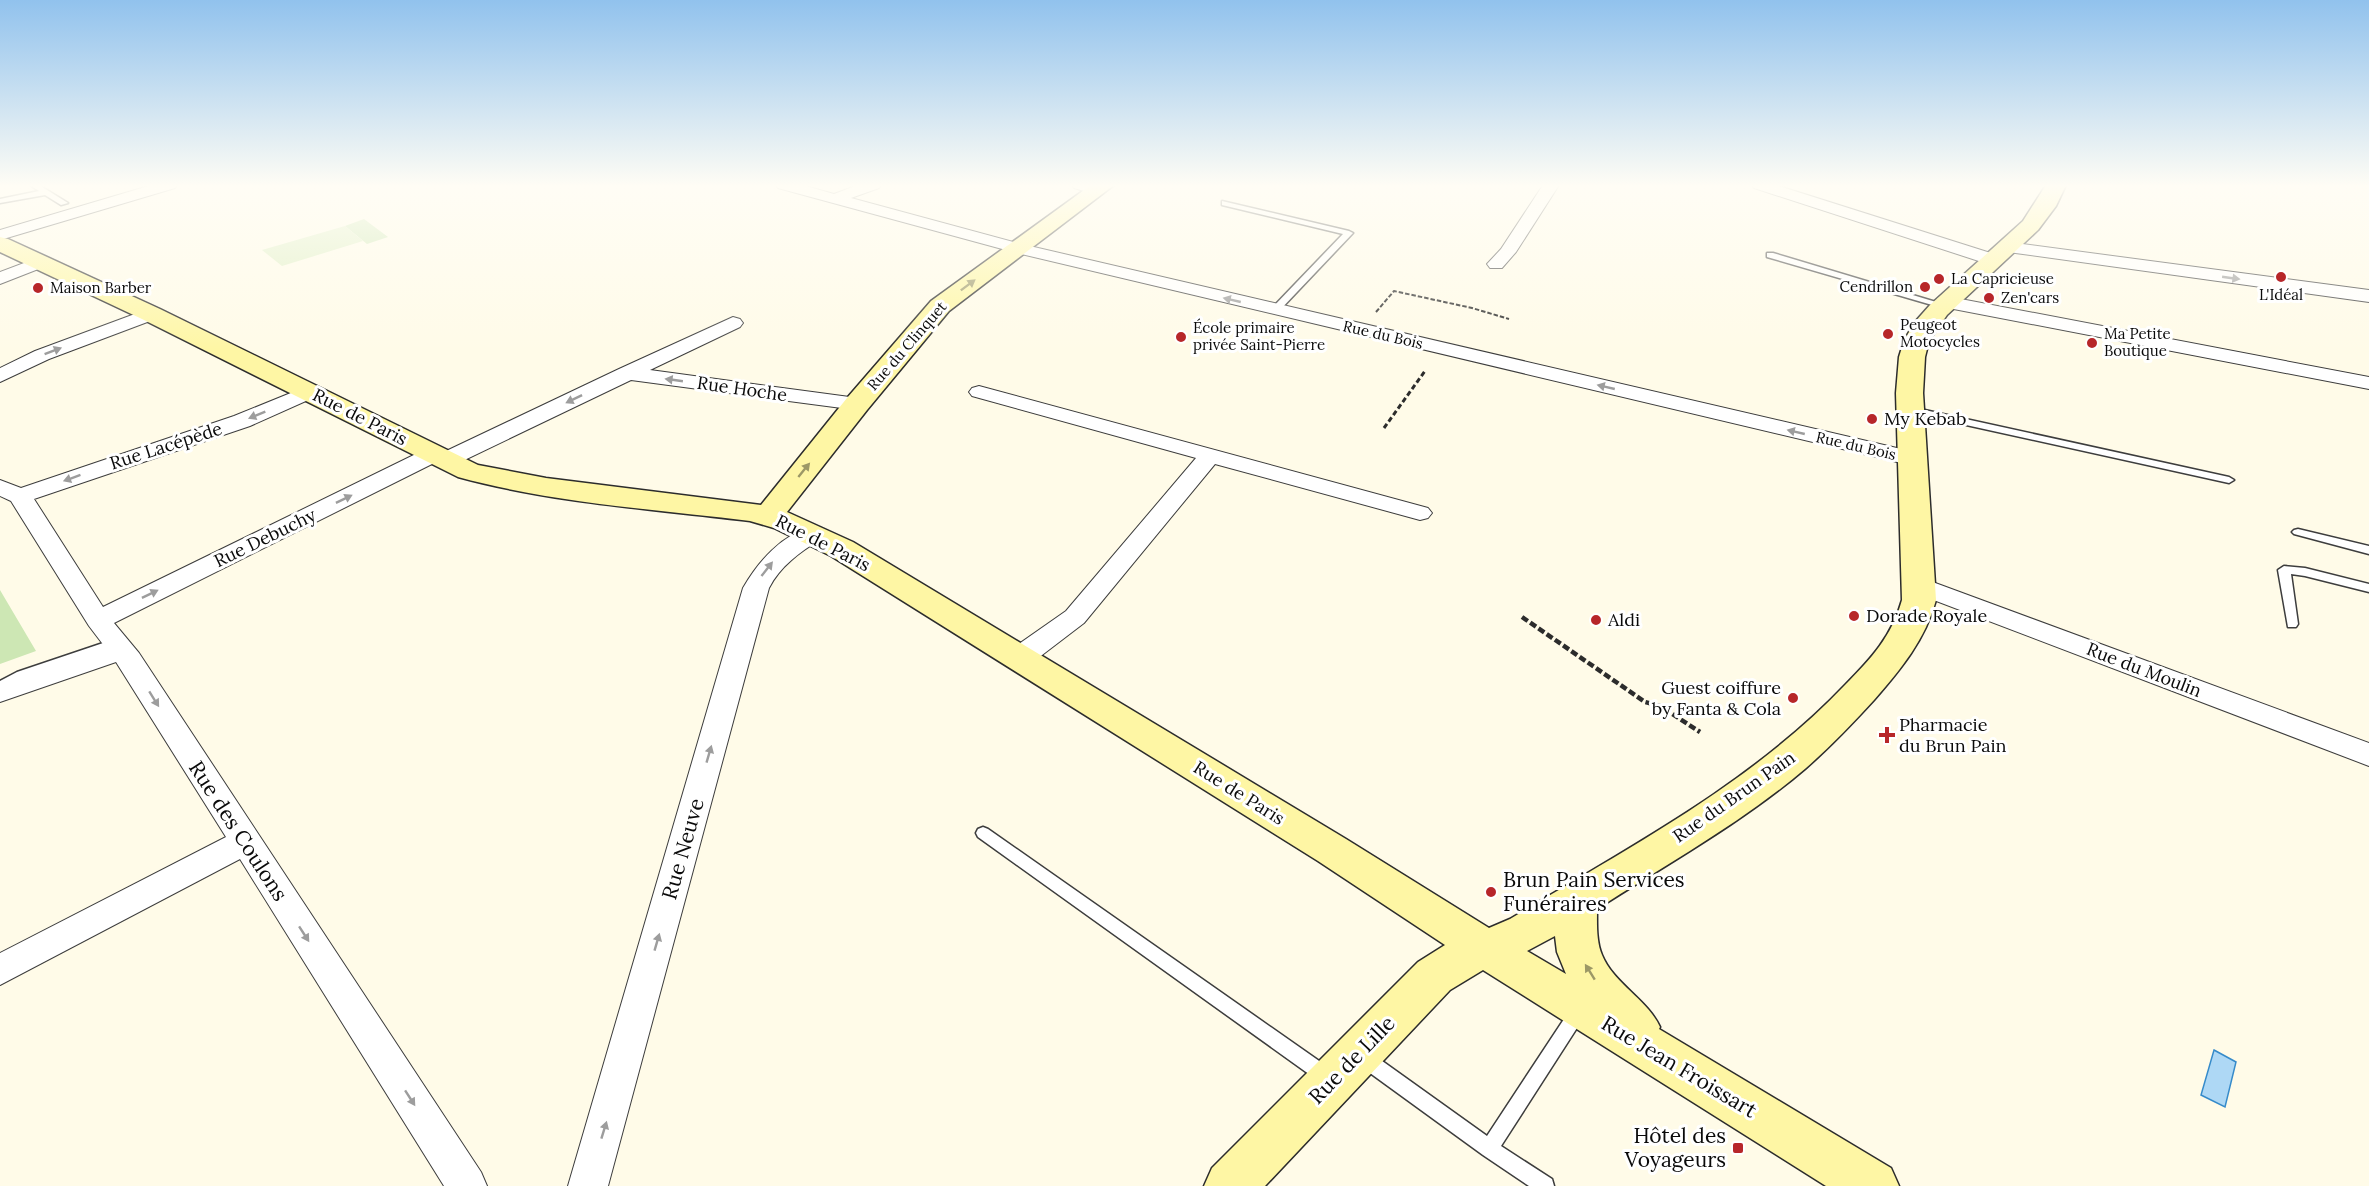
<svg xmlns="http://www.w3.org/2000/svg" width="2369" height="1186" font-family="Lora,serif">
<rect width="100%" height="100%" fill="#fffbe8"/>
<!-- green -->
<path fill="#cde7b4" d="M 364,219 L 388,237 L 367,244 L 345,226 Z
M 0,590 L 36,651 L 0,664 Z"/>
<!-- pitch -->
<path fill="#dfefc5" d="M 345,226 L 363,241 L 282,266 L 262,250 Z"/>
<!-- water -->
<path fill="#aed8f5" stroke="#368bca" stroke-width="1.5" d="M 2214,1050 L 2236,1062 L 2225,1107 L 2201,1095 Z"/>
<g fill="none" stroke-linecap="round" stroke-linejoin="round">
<!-- lane casing -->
<g stroke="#3d3d3d" stroke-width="3">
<path id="lane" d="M 30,185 L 39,185 L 68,203 L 61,205 L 45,195 L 0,203 L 0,199 L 39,191 Z
M 1222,201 L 1349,231 L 1353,233 L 1278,312 L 1275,313 L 1271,310 L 1272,308 L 1343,234 L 1222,205 Z
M 1767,253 L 1773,253 L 1946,305 L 1942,308 L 1939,307 L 1767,257 Z
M 1911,407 L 2229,477 L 2234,480 L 2229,483 L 1907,412 L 1906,410 Z
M 2298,529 L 2369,546 L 2369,554 L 2294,534 L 2292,532 L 2294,530 Z
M 2284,566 L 2305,568 L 2369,584 L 2369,592 L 2305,576 L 2291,574 L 2298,624 L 2296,627 L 2288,627 L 2278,570 Z
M 115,639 L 119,640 L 121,643 L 119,646 L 27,678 L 0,692 L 0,681 L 17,672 Z
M 983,827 L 988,829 L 1332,1070 L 1335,1076 L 1332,1082 L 1326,1084 L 1320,1082 L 978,837 L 976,833 L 978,829 Z
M 1578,1005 L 1584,1007 L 1586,1012 L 1584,1017 L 1501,1146 L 1552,1179 L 1554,1186 L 1529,1186 L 1483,1155 L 1359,1065 L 1356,1059 L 1359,1053 L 1365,1051 L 1371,1053 L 1487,1136 L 1572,1007 Z"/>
</g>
<!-- street casing -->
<g stroke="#3d3d3d" stroke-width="2">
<path id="street" d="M 152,185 L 177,185 L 175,188 L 0,240 L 0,230 Z
M 776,185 L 802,185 L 834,194 L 858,185 L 881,185 L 879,188 L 851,198 L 1021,244 L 1914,452 L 1922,454 L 1925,459 L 1922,464 L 1914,466 L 1017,253 L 778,188 Z
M 1072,185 L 1098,185 L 1106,190 L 1098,195 L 1074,188 Z
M 1543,185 L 1559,185 L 1516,252 L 1502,268 L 1490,268 L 1487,264 L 1501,249 Z
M 1752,185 L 1776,185 L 2000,256 L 2003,260 L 2000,264 L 1988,264 L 1754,188 Z
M 2007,242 L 2369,290 L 2369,302 L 2001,251 L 1998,247 L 2001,243 Z
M 40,257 L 46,258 L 49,262 L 46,266 L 0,284 L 0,272 Z
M 1945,296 L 2369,377 L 2369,389 L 1938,306 L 1936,302 L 1938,298 Z
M 151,308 L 158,310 L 160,314 L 158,318 L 49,359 L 0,382 L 0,368 L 35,351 Z
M 733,317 L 740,319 L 743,323 L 740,327 L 650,370 L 857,398 L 864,400 L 868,404 L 864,408 L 857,410 L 631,380 L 452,466 L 444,468 L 434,463 L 114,623 L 139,653 L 481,1172 L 487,1186 L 444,1186 L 240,859 L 0,985 L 0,953 L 226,837 L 116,662 L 0,702 L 0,682 L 105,647 L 89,626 L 11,501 L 0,496 L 0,480 L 21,488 L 234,416 L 303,388 L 310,386 L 317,388 L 320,392 L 317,396 L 250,426 L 34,499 L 103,607 L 424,450 L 432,448 L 440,450 L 442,453 L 619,369 Z
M 979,386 L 1428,508 L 1432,513 L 1428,518 L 1420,520 L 1215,464 L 1084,623 L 1029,665 L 1019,667 L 1009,665 L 1005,658 L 1009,651 L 1066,611 L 1196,458 L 972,396 L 969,392 L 972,388 Z
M 812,527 L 821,529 L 824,534 L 821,539 C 800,552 780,566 769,588 L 608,1186 L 568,1186 L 743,588 C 758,562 782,534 812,527 Z
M 1919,577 L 2369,743 L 2369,766 L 1910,591 L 1906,585 L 1910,579 Z"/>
</g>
<!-- secondary casing -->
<g stroke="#2c2c2c" stroke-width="3">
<path id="secondary" d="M 1091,185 L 1114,185 L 949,311 L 867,410 L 787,512 L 853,542 L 1346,839 L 1489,928 L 1510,919 C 1626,849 1750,785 1845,685 C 1871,659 1892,636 1902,600 L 1896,393 L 1899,357 L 1904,341 L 1914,323 L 1930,305 L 2023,221 L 2046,185 L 2066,185 L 2056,206 L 2038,230 L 1947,315 L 1929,341 L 1925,357 L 1923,393 L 1936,600 C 1925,640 1901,669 1874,700 C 1852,724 1830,747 1806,768 C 1743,822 1667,864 1597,909 C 1597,923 1596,941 1602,955 C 1614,984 1647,999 1660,1027 L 1659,1029 L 1891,1168 L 1899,1186 L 1826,1186 L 1483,970 L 1450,990 L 1265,1186 L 1204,1186 L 1212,1168 L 1418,962 L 1445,945 L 1318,861 L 831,556 L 774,528 L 750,521 C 653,509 553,503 458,477 L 142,319 L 0,252 L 0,237 L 8,239 L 160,309 L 478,465 L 546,478 L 761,505 L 847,398 L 931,301 ZM 1555,936 L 1557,952 L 1566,974 L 1527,951 Z"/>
</g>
<!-- path-far2 -->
<path stroke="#2c2c2c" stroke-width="2" stroke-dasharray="4.5 2" stroke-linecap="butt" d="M 1376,312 L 1394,291 L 1472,308 L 1509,319"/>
<!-- path-far1 -->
<path stroke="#2c2c2c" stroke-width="3" stroke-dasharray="5 3" stroke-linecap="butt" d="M 1384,428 L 1425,371"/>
<!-- path -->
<path stroke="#2c2c2c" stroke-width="4.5" stroke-dasharray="7 3" stroke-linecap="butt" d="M 1522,617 L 1645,702 L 1660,706 L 1700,732"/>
<!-- lane -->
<use href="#lane" fill="#fff" fill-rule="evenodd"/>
<!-- street -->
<use href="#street" fill="#fff" fill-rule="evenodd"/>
<!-- secondary -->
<use href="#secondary" fill="#fef6a4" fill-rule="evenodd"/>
</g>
<!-- one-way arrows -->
<defs><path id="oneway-solid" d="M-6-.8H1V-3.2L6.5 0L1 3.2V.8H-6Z" transform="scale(1.5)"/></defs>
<g fill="#9d9d9d">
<use href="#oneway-solid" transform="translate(2231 278) rotate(8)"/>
<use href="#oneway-solid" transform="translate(1232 300) rotate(-167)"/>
<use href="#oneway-solid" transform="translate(53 351) rotate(-21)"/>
<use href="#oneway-solid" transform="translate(674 380) rotate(-172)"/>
<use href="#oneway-solid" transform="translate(1606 387) rotate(-167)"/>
<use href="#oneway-solid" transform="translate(574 399) rotate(154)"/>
<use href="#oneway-solid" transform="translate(257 415) rotate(158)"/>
<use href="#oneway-solid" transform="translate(1796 432) rotate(-167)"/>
<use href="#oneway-solid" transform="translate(72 478) rotate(160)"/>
<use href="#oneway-solid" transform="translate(344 499) rotate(-26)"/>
<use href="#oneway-solid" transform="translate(767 569) rotate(-52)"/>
<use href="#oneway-solid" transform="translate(150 594) rotate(-26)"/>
<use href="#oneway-solid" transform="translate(154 699) rotate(58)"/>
<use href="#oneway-solid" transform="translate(709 754) rotate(-74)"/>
<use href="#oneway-solid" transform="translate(304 934) rotate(57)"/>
<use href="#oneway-solid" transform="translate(657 942) rotate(-74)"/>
<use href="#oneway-solid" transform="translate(410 1098) rotate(57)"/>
<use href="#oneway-solid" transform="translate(604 1130) rotate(-73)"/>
</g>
<g fill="#9c9866">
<use href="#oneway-solid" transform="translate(968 285) rotate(-37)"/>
<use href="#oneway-solid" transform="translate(804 470) rotate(-51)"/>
<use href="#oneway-solid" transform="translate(1590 972) rotate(-122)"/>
</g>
<!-- sky -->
<linearGradient id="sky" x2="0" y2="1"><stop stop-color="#91c2ed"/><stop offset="0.53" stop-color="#fffdf5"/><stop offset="1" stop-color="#fffdf5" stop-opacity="0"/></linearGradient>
<rect width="2369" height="351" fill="url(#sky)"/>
<!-- markers -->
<g fill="#b72629" stroke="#fff" stroke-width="2">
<circle cx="2281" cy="277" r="6"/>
<circle cx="1939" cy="279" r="6"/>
<circle cx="1925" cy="287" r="6"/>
<circle cx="38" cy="288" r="6"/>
<circle cx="1989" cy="298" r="6"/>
<circle cx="1888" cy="334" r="6"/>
<circle cx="1181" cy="337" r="6"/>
<circle cx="2092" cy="343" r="6"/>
<circle cx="1872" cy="419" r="6"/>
<circle cx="1854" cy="616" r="6"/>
<circle cx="1596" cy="620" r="6"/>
<circle cx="1793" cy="698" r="6"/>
<path d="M1884 726h6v6h6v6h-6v6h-6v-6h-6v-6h6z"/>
<circle cx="1491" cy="892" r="6"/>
<rect x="1732" y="1142" width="12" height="12" rx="3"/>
</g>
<g text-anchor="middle" stroke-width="6" stroke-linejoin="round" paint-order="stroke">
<!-- far-poi labels -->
<g font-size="15" fill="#0a0a0a" stroke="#fff" text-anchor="start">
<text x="1951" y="284">La Capricieuse</text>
<text x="1913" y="292" text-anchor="end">Cendrillon</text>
<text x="50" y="293">Maison Barber</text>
<text x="2281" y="300" text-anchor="middle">L'Idéal</text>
<text x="2001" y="303">Zen'cars</text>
<text x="1900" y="330">Peugeot<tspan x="1900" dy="17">Motocycles</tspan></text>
<text x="1193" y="333">École primaire<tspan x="1193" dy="17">privée Saint-Pierre</tspan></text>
<text x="2104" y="339">Ma Petite<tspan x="2104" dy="17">Boutique</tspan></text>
</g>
<!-- far-street labels -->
<g font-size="15" fill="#0a0a0a" stroke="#fff">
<text transform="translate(1383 335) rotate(13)" y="5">Rue du Bois</text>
<text transform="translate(907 346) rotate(-49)" y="5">Rue du Clinquet</text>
<text transform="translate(1856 446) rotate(13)" y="5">Rue du Bois</text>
</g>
<!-- street labels -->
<g font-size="18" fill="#0a0a0a" stroke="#fff">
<text transform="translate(742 389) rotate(8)" y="6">Rue Hoche</text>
<text transform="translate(360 417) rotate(27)" y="6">Rue de Paris</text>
<text transform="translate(166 446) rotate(-18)" y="6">Rue Lacépède</text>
<text transform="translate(265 538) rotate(-26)" y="6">Rue Debuchy</text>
<text transform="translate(823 543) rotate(27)" y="6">Rue de Paris</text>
<text transform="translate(2144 670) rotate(21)" y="6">Rue du Moulin</text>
<text transform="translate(1239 793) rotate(32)" y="6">Rue de Paris</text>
<text transform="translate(1734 797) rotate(-35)" y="6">Rue du Brun Pain</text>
</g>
<!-- poi labels -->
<g font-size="18" fill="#0a0a0a" stroke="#fff" text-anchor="start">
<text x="1884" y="425">My Kebab</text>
<text x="1866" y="622">Dorade Royale</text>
<text x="1608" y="626">Aldi</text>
<text x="1781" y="694" text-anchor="end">Guest coiffure<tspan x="1781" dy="21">by Fanta &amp; Cola</tspan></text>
<text x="1899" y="731">Pharmacie<tspan x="1899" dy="21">du Brun Pain</tspan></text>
</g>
<!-- near-street labels -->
<g font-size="21" fill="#0a0a0a" stroke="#fff">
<text transform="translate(238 831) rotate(57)" y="7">Rue des Coulons</text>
<text transform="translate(683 849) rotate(-74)" y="7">Rue Neuve</text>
<text transform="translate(1352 1060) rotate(-46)" y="7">Rue de Lille</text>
<text transform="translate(1679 1067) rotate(31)" y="7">Rue Jean Froissart</text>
</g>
<!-- near-poi labels -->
<g font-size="21" fill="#0a0a0a" stroke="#fff" text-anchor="start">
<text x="1503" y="887">Brun Pain Services<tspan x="1503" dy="24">Funéraires</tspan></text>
<text x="1726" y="1143" text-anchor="end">Hôtel des<tspan x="1726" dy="24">Voyageurs</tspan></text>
</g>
</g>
</svg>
